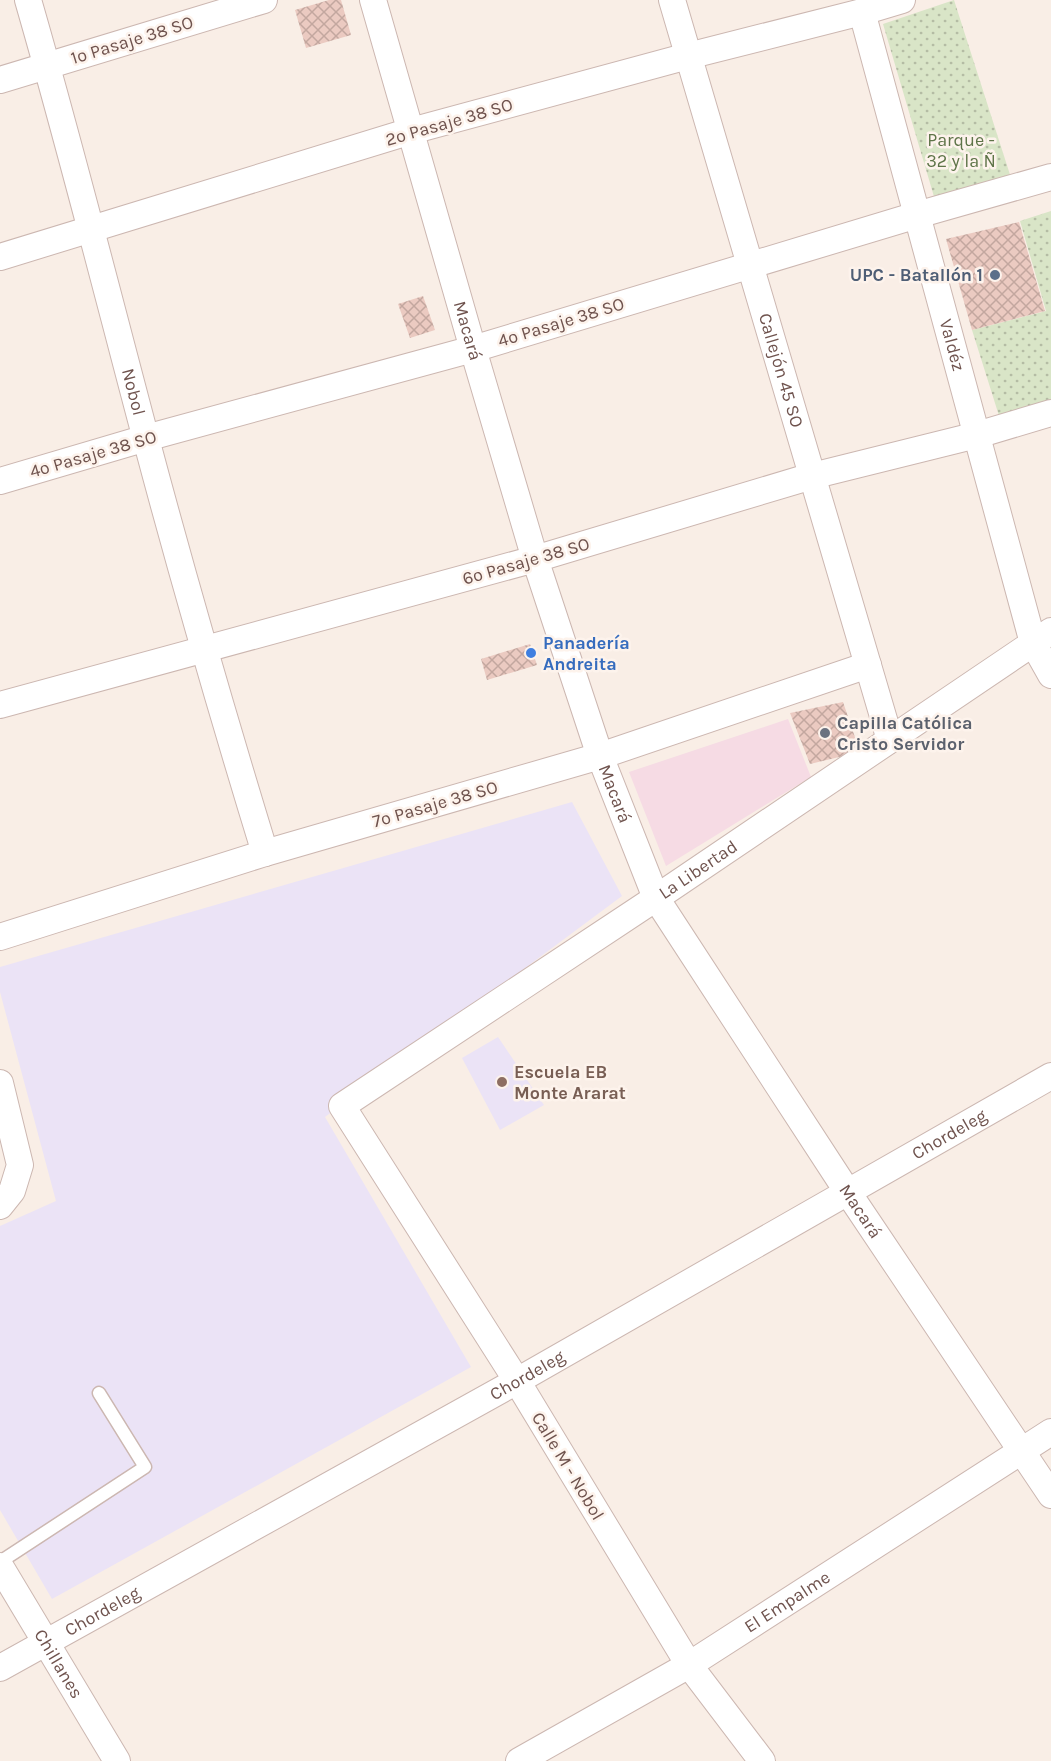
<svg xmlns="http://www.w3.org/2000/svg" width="1051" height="1761" font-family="Karla,sans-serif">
<defs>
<pattern id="park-dots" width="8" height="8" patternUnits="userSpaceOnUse" patternTransform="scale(1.5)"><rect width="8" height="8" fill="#d9e5c7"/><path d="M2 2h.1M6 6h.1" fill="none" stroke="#b4bca4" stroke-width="1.8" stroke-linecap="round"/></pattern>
<pattern id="building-cross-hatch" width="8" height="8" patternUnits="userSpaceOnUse" patternTransform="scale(1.5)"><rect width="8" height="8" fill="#ebcac1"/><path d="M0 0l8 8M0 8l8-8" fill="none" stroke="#c3a79f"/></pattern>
</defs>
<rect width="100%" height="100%" fill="#f9eee6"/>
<!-- education -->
<path fill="#ebe3f6" d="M 572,802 L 622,896 L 325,1117 L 471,1367 L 52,1599 L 0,1510 L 0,1226 L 56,1201 L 0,992 L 0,967 Z
M 498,1037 L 544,1105 L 500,1130 L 462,1058 Z"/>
<!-- medical -->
<path fill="#f6dbe4" d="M 788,719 L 811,777 L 666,866 L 629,772 Z"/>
<!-- park -->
<path fill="url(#park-dots)" d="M 954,0 L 1013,184 L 935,200 L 883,24 Z
M 1051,211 L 1051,401 L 1000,419 L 972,330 L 1046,311 L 1020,221 Z"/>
<!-- building -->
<path fill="url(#building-cross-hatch)" d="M 329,0 L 341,0 L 351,35 L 306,48 L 295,10 Z
M 1019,222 L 1045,311 L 972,330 L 946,239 Z
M 423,296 L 435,330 L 410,338 L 398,304 Z
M 530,644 L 537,665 L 487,680 L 481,659 Z
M 843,702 L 860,752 L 810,764 L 790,713 Z"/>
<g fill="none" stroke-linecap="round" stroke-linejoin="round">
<!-- service casing -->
<g stroke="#ccb7b1" stroke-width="15">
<path id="service" d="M 0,1562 L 145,1467 L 99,1393"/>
</g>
<!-- minor casing -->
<g stroke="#ccb7b1" stroke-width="28">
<g id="minor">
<path id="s1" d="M 28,0 C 70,145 107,292 146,439 C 183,578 223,716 265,853"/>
<path id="s2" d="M 373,0 L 473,349 L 535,559 L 600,756 L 656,898 L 847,1191 L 1051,1495"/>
<path id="s3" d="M 672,0 L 890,740"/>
<path id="s4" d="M 862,12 L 1033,643 L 1051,675"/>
<path d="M 0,80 L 264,0"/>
<path d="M 0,257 L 411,131 L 688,56 L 862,12 L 902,0"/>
<path d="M 0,481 L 146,438 L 473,349 L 917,215 L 1051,177"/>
<path d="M 0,705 L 535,559 L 812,476 L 977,435 L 1051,413"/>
<path d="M 0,937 L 265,853 L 600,756 L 868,665"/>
<path d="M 0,1083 L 20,1165 L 12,1191 L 0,1206"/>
<path id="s5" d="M 0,1566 L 117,1761"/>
<path id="s6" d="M 0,1668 L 517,1381 L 1051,1076"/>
<path id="s7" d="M 519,1761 L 689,1665 L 1051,1432"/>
<path id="s8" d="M 762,1761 L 689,1665 L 517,1381 L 342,1106 L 656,898 L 1051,631"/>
</g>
</g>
<!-- service -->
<use href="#service" stroke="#fff" stroke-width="12"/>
<!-- minor -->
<use href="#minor" stroke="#fff" stroke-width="26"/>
</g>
<!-- markers -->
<circle fill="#5c6f8a" stroke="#fdf3ec" stroke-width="2" cx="995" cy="275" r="6"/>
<circle fill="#3f7fe0" stroke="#fdf3ec" stroke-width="2" cx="531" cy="653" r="6"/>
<circle fill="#6b7280" stroke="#fdf3ec" stroke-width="2" cx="825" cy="733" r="6"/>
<circle fill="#8d6e63" stroke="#fdf3ec" stroke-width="2" cx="502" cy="1082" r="6"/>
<g text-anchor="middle" stroke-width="5" stroke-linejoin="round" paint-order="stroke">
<!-- street labels -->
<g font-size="18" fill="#6f534e" stroke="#fdf3ec">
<text transform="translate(132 40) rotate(-17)" y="6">1º Pasaje 38 SO</text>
<text transform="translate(449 122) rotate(-16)" y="6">2º Pasaje 38 SO</text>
<text transform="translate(561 322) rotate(-17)" y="6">4º Pasaje 38 SO</text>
<text dy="6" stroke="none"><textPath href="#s2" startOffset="344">Macará</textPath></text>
<text dy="6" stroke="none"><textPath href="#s4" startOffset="345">Valdéz</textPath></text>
<text dy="6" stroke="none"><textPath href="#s3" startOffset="386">Callejón 45 SO</textPath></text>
<text dy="6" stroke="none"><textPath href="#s1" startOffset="406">Nobol</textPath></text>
<text transform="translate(93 454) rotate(-16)" y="6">4º Pasaje 38 SO</text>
<text transform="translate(526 561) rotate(-16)" y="6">6º Pasaje 38 SO</text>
<text dy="6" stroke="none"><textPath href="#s2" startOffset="830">Macará</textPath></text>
<text transform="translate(435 804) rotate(-16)" y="6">7º Pasaje 38 SO</text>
<text dy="6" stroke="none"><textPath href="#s8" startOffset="1206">La Libertad</textPath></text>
<text dy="6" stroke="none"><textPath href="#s6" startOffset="1089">Chordeleg</textPath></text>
<text dy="6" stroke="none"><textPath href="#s2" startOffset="1316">Macará</textPath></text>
<text dy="6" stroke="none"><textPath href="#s6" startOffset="603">Chordeleg</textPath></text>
<text transform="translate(568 1466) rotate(59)" y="6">Calle M - Nobol</text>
<text dy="6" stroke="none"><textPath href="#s7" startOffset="312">El Empalme</textPath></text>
<text dy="6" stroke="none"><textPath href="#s6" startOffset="117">Chordeleg</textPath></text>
<text dy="6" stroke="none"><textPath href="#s5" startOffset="114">Chillanes</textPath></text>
</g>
<!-- park labels -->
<g font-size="18" fill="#5e7448" stroke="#fdf3ec">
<text x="961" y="146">Parque -<tspan x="961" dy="21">32 y la Ñ</tspan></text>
</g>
<!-- service labels -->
<g font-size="18" font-weight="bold" fill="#4e5e75" stroke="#fdf3ec" text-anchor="end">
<text x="983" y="281">UPC - Batallón 1</text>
</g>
<!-- shop labels -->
<g font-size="18" font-weight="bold" fill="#366cbe" stroke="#fdf3ec" text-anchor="start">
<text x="543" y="649">Panadería<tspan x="543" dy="21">Andreita</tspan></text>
</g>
<!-- worship labels -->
<g font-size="18" font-weight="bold" fill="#5b616d" stroke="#fdf3ec" text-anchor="start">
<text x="837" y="729">Capilla Católica<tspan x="837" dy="21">Cristo Servidor</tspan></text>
</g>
<!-- education labels -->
<g font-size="18" font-weight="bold" fill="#785e54" stroke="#fdf3ec" text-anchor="start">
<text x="514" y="1078">Escuela EB<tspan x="514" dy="21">Monte Ararat</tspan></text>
</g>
</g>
</svg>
